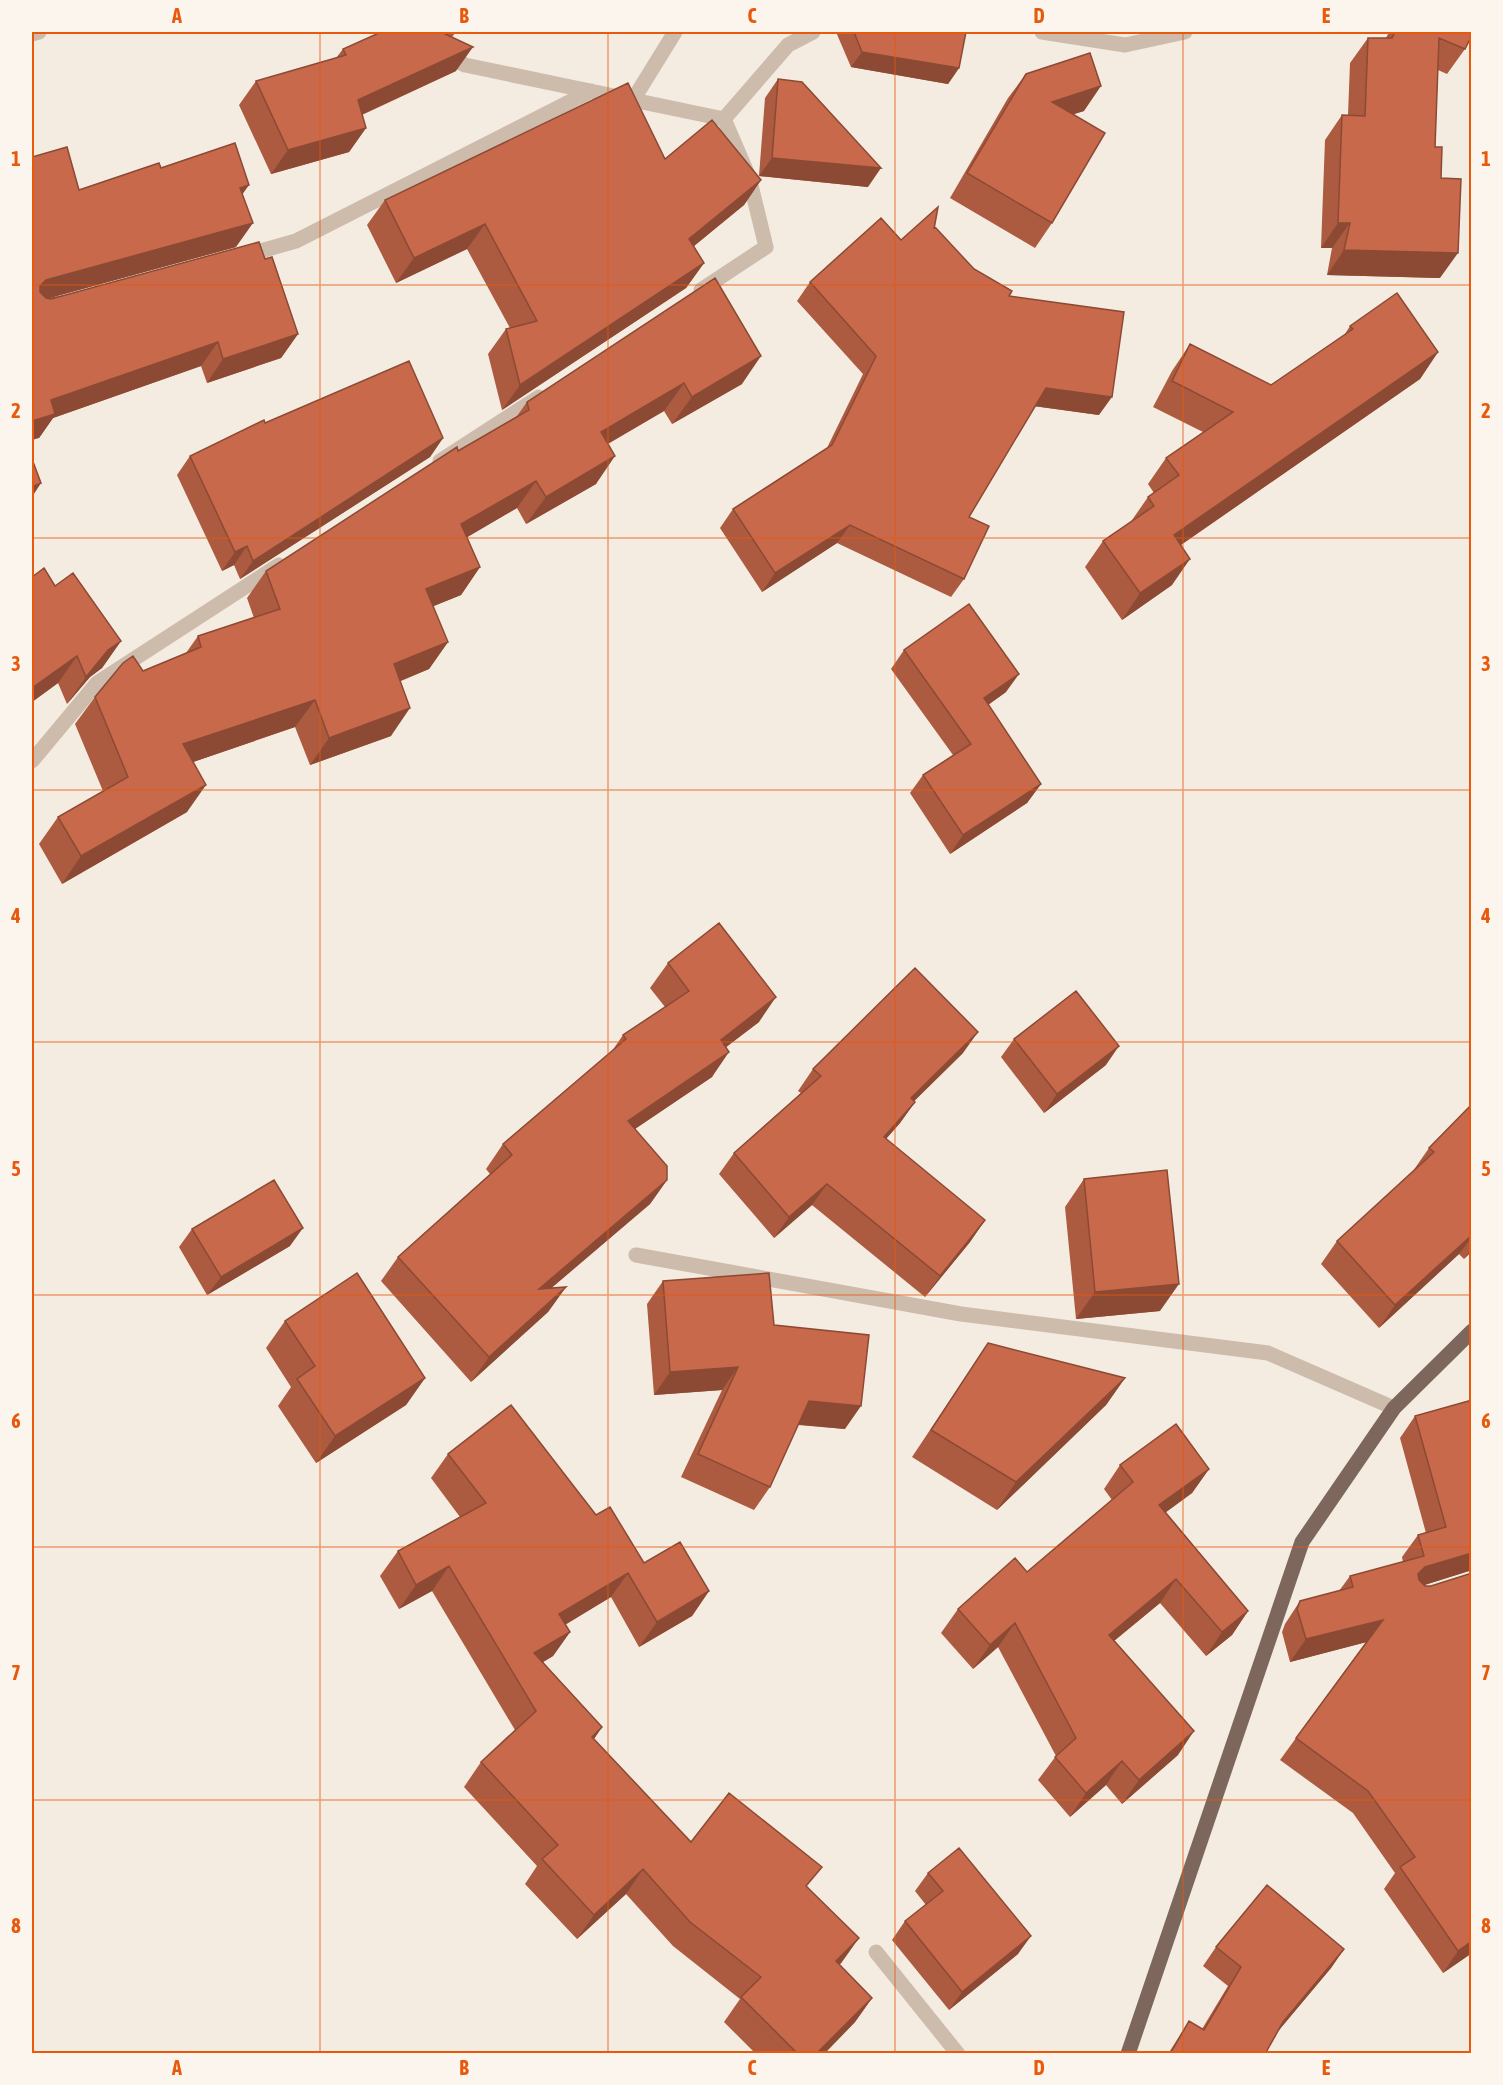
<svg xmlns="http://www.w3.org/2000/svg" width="1503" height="2085" font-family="'Asap Condensed',sans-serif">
<rect width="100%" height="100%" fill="#f4ebe1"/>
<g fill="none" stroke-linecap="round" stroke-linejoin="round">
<!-- minor -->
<path stroke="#cdbbac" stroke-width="15" d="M 1042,32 L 1125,45 L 1185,32
M 32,34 L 39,32
M 444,54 L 465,65 L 724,119 L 749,177 L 766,247 L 701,290
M 633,100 L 675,32
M 724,119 L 788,45 L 813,32
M 243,256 L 296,241 L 591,91
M 440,461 L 539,397
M 32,761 L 97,683 L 279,565
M 636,1255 L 961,1314 L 1268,1353 L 1394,1408
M 876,1952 L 958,2054"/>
<!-- major -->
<path stroke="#7d675c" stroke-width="15" d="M 1128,2054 L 1302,1542 L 1394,1408 L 1472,1331"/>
</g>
<!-- wall -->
<path fill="#ac5a40" d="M 381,32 L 456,32 L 452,37 L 456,71 L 362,115 L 366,128 L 349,152 L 271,174 L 239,105 L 256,81 L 336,58 L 343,49 Z
M 836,32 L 966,32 L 959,68 L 948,84 L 851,67 Z
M 1389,32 L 1472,32 L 1465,49 L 1447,74 L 1438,70 L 1435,147 L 1441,178 L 1440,278 L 1327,275 L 1332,248 L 1321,248 L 1325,140 L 1342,115 L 1348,115 L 1350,63 L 1368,38 L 1386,38 Z
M 1026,74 L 1084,111 L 1073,114 L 1052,223 L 1035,248 L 950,198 L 1008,98 Z
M 778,79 L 868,187 L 759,176 L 765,98 Z
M 32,157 L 79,190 L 161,168 L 243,194 L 236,247 L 48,298 L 265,259 L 298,334 L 281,358 L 207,383 L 201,366 L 53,418 L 39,438 Z
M 665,159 L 761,180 L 744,205 L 694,246 L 704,263 L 686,288 L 502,410 L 488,354 L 506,329 L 510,328 L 467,249 L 396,283 L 367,225 L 385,200 Z
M 934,228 L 974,269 L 1009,296 L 1099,415 L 1034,406 L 969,517 L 964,579 L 951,597 L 837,543 L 762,592 L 720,528 L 733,509 L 827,448 L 863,374 L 797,301 L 810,282 L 901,240 Z
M 715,278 L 742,384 L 672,424 L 664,411 L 608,444 L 596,484 L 526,524 L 517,508 L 467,537 L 480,567 L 461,595 L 433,606 L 448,642 L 429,669 L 401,681 L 391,736 L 310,765 L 295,727 L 193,762 L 187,812 L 62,884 L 39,844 L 58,817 L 103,791 L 75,724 L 95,697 L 143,671 L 186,653 L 198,636 L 254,618 L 247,598 L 266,571 L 458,451 L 517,416 L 527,402 Z
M 1350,326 L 1438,352 L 1420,379 L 1181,545 L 1172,585 L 1122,620 L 1085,567 L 1103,541 L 1130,523 L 1148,497 L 1154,493 L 1148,484 L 1166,458 L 1203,432 L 1153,407 L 1172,371 L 1190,344 L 1271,385 L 1345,334 Z
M 265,423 L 443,438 L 430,457 L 240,579 L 234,565 L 222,571 L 177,475 L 190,456 Z
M 32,577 L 55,586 L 121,641 L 102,668 L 90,677 L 67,704 L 58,683 L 32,702 Z
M 904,650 L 1006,692 L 988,705 L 1041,784 L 1027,803 L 950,854 L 910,793 L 923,775 L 953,755 L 891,669 Z
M 668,963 L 759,1022 L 726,1047 L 712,1077 L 635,1129 L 667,1180 L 650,1204 L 551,1288 L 566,1287 L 548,1312 L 471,1382 L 381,1281 L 398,1257 L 490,1174 L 486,1169 L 503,1144 L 612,1051 L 623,1035 L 665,1007 L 650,988 Z
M 1014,1039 L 1106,1065 L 1044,1113 L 1001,1057 Z
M 963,1053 L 914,1101 L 915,1102 L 900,1123 L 886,1139 L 985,1220 L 970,1242 L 925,1297 L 812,1205 L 774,1238 L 719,1174 L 734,1153 L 801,1093 L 798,1091 L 813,1069 Z
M 1472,1104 L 1472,1251 L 1464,1259 L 1459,1254 L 1379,1328 L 1321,1264 L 1337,1241 L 1413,1171 L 1429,1148 Z
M 1084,1179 L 1160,1311 L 1076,1319 L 1065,1207 Z
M 192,1229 L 290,1246 L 207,1295 L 179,1247 Z
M 663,1281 L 774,1325 L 845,1429 L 798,1425 L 770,1487 L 754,1510 L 681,1477 L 722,1390 L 654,1395 L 647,1304 Z
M 285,1321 L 425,1378 L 406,1405 L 316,1463 L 278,1406 L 291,1387 L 266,1348 Z
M 988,1343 L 1125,1378 L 1106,1405 L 997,1510 L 912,1457 Z
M 1472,1400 L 1472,1571 L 1469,1571 L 1424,1585 L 1472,1953 L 1443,1973 L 1384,1889 L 1395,1873 L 1353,1813 L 1280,1760 L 1366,1642 L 1290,1662 L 1282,1632 L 1285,1624 L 1300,1601 L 1339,1591 L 1350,1576 L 1403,1562 L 1402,1557 L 1418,1535 L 1426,1533 L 1400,1438 L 1415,1416 Z
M 448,1454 L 596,1515 L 644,1563 L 709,1591 L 692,1616 L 639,1647 L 611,1597 L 565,1624 L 570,1632 L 553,1656 L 543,1662 L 602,1727 L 594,1739 L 691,1842 L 808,1887 L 842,1962 L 839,1965 L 872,1998 L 855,2022 L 824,2054 L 756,2054 L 724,2022 L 740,1999 L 673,1946 L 626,1894 L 577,1939 L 525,1884 L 537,1866 L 464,1787 L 481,1762 L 515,1730 L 432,1591 L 399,1609 L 380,1576 L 398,1551 L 460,1517 L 431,1478 Z
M 1120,1465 L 1209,1469 L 1192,1493 L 1166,1512 L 1248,1611 L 1232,1635 L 1206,1656 L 1160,1603 L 1114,1641 L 1178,1755 L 1122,1804 L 1106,1785 L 1070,1817 L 1038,1780 L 1056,1756 L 998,1647 L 973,1669 L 941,1633 L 958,1609 L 1027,1572 L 1112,1500 L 1104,1489 Z
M 928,1873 L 1018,1954 L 949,2010 L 892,1940 L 905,1921 L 926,1905 L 915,1891 Z
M 1216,1947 L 1344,1949 L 1331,1968 L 1277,2032 L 1265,2054 L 1168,2054 L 1189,2021 L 1202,2029 L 1228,1986 L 1203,1966 Z"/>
<!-- shaded-wall -->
<path fill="#8c4a34" d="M 473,47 L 456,71 L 341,124 L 358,100 Z
M 862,52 L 959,68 L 948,84 L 851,67 Z
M 1101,86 L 1084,111 L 1034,127 L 1052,102 Z
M 366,128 L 349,152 L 271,174 L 288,150 Z
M 772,158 L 881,168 L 868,187 L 759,176 Z
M 761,180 L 744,205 L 672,264 L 689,239 Z
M 249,185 L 232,209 L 240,188 Z
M 253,223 L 236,247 L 32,303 L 40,286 L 46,280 Z
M 1338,223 L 1350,223 L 1332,248 L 1321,248 Z
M 485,224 L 467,249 L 396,283 L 414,258 Z
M 1344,250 L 1458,253 L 1440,278 L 1327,275 Z
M 704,263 L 686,288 L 502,410 L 520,385 Z
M 298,334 L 281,358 L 207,383 L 223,359 Z
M 218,342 L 201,366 L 53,418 L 39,438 L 32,440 L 32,421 L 51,400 Z
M 1438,352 L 1420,379 L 1156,562 L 1174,535 Z
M 761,356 L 742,384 L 672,424 L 692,397 Z
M 684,383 L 664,411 L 581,459 L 601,432 Z
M 1046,388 L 1112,397 L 1099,415 L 1033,406 Z
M 443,438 L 430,457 L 240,579 L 253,561 Z
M 615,456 L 596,484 L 526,524 L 546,497 Z
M 536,481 L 517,508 L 442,552 L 461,524 Z
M 41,483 L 32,497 L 32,487 Z
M 850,525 L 837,543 L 762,592 L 775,573 Z
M 247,546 L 234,565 L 222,571 L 235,552 Z
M 1190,559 L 1172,585 L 1122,620 L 1140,593 Z
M 480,567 L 461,595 L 407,617 L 426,589 Z
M 121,641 L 102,668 L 90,677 L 67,704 L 86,677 L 108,650 Z
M 448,642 L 429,669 L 375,691 L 394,664 Z
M 77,656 L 58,683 L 32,702 L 32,688 Z
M 1019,674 L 1006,692 L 971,717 L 984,698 Z
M 315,700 L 295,727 L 164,772 L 183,744 Z
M 410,708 L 391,736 L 310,765 L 329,738 Z
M 1041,784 L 1027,803 L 950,854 L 963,835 Z
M 206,785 L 187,812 L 62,884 L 81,856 Z
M 776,997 L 759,1022 L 704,1064 L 721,1040 Z
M 978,1032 L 963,1053 L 896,1119 L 911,1098 Z
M 1119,1046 L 1106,1065 L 1044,1113 L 1057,1094 Z
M 729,1052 L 712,1077 L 611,1145 L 628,1121 Z
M 915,1102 L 900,1123 L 869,1158 L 884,1137 Z
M 667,1180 L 650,1204 L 521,1314 L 539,1289 Z
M 827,1184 L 812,1205 L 774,1238 L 789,1217 Z
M 985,1220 L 970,1242 L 925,1297 L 940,1276 Z
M 303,1228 L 290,1246 L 207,1295 L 221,1277 Z
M 1472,1235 L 1472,1237 L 1459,1254 L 1379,1328 L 1395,1305 Z
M 1472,1248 L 1472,1251 L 1464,1259 Z
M 1179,1284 L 1160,1311 L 1076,1319 L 1095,1292 Z
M 566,1287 L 548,1312 L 471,1382 L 489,1357 Z
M 738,1367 L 722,1390 L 654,1395 L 670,1372 Z
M 425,1378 L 406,1405 L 316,1463 L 335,1436 Z
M 1125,1378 L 1106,1405 L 997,1510 L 1016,1482 Z
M 809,1401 L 861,1406 L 845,1429 L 793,1424 Z
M 1209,1469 L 1192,1493 L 1143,1529 L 1159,1505 Z
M 1472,1553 L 1472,1571 L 1469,1571 L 1409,1590 L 1418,1574 L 1425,1567 Z
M 449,1566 L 432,1591 L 399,1609 L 416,1585 Z
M 628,1573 L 611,1597 L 542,1639 L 559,1614 Z
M 1176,1579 L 1160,1603 L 1092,1659 L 1109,1635 Z
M 709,1591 L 692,1616 L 639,1647 L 657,1622 Z
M 1248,1611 L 1232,1635 L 1206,1656 L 1222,1632 Z
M 1383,1620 L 1367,1642 L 1290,1662 L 1306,1639 Z
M 1015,1623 L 998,1647 L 973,1669 L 990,1645 Z
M 570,1632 L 553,1656 L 517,1678 L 534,1653 Z
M 602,1727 L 585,1752 L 592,1737 Z
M 1194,1731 L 1178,1755 L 1122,1804 L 1139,1780 Z
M 1122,1761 L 1106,1785 L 1070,1817 L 1086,1793 Z
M 643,1869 L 626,1894 L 577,1939 L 594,1915 Z
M 1031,1936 L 1018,1954 L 949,2010 L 962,1992 Z
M 859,1938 L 842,1962 L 818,1986 L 836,1961 Z
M 1472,1941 L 1472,1953 L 1443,1973 L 1458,1951 Z
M 1344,1949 L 1331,1968 L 1270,2041 L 1283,2022 Z
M 872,1998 L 855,2022 L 824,2054 L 816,2054 Z"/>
<!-- building -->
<path fill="#c8694b" stroke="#8c4a34" stroke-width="1.5" d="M 381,32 L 441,32 L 473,47 L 358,100 L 366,128 L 288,150 L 256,81 L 346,55 L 343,49 Z
M 854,32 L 966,32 L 959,68 L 862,52 Z
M 1395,32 L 1472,32 L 1472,35 L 1465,49 L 1439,38 L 1435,147 L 1442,147 L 1441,178 L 1461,179 L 1458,253 L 1344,250 L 1350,223 L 1338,223 L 1342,115 L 1365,116 L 1368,38 L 1392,38 Z
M 1090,53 L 1101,86 L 1052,102 L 1105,133 L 1052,223 L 967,173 L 1026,74 Z
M 778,79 L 802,82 L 881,168 L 772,158 Z
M 628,83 L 665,159 L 712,120 L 761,180 L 689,239 L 704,263 L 520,385 L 506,329 L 537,321 L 485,224 L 414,258 L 385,200 Z
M 235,143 L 249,185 L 240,188 L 253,223 L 46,280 L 40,286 L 40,292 L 46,298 L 51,299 L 259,242 L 265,259 L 272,257 L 298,334 L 223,359 L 218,342 L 51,400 L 55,414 L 32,421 L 32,157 L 67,147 L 79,190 L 159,163 L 161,168 Z
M 938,207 L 934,229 L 935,227 L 974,269 L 1012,291 L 1009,296 L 1124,312 L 1112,397 L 1046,388 L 969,517 L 989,526 L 964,579 L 850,525 L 775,573 L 733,509 L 832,445 L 876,356 L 810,282 L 881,218 L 901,240 Z
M 715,278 L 761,356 L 692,397 L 684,383 L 601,432 L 615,456 L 546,497 L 536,481 L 461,524 L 480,567 L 426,589 L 448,642 L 394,664 L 410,708 L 329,738 L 315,700 L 183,744 L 206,785 L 81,856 L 58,817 L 128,777 L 95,697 L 123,663 L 133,656 L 143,671 L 201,647 L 198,636 L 280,609 L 266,571 L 457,447 L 458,451 L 529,410 L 527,402 Z
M 1397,293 L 1438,352 L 1174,535 L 1190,559 L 1140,593 L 1103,541 L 1154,506 L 1148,497 L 1179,475 L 1166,458 L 1233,412 L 1172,381 L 1190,344 L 1271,385 L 1353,329 L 1350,326 Z
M 409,361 L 443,438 L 253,561 L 247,546 L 235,552 L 190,456 L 264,420 L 265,423 Z
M 32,459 L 41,483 L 32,487 Z
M 44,568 L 55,586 L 73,573 L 121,641 L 108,650 L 86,677 L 77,656 L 32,688 L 32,577 Z
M 969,604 L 1019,674 L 984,698 L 1041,784 L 963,835 L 923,775 L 971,744 L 904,650 Z
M 719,923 L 776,997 L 721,1040 L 729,1052 L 628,1121 L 667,1166 L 667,1180 L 539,1289 L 566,1287 L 489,1357 L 398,1257 L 512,1155 L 503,1144 L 626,1039 L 623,1035 L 689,991 L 668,963 Z
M 915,968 L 978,1032 L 911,1098 L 915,1102 L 884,1137 L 985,1220 L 940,1276 L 827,1184 L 789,1217 L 734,1153 L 821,1076 L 813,1069 Z
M 1076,991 L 1119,1046 L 1057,1094 L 1014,1039 Z
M 1472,1104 L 1472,1235 L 1395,1305 L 1337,1241 L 1434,1152 L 1429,1148 Z
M 1167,1170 L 1179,1284 L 1095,1292 L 1084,1179 Z
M 274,1180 L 303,1228 L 221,1277 L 192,1229 Z
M 357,1273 L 425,1378 L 335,1436 L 297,1379 L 315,1366 L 285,1321 Z
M 769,1273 L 774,1325 L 869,1335 L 861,1406 L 809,1401 L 770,1487 L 698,1454 L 738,1367 L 670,1372 L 663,1281 Z
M 988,1343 L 1125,1378 L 1016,1482 L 931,1430 Z
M 1472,1400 L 1472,1553 L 1425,1567 L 1418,1574 L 1419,1580 L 1425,1586 L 1431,1586 L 1472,1573 L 1472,1941 L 1458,1951 L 1400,1867 L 1415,1857 L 1368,1791 L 1296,1738 L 1383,1620 L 1306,1639 L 1297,1609 L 1300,1601 L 1353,1587 L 1350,1576 L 1424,1556 L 1418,1535 L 1446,1527 L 1415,1416 Z
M 511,1405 L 596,1515 L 610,1507 L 644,1563 L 680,1542 L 709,1591 L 657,1622 L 628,1573 L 559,1614 L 570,1632 L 534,1653 L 602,1727 L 592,1737 L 691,1842 L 729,1793 L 822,1867 L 806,1886 L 859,1938 L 836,1961 L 872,1998 L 816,2054 L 798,2054 L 741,1997 L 761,1977 L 690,1922 L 643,1869 L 594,1915 L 542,1859 L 558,1845 L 481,1762 L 536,1711 L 449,1566 L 416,1585 L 398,1551 L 486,1503 L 448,1454 Z
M 1176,1424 L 1209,1469 L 1159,1505 L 1248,1611 L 1222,1632 L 1176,1579 L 1109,1635 L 1194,1731 L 1139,1780 L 1122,1761 L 1086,1793 L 1055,1757 L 1076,1738 L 1015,1623 L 990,1645 L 958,1609 L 1015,1558 L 1027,1572 L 1133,1482 L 1120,1465 Z
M 959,1848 L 1031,1936 L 962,1992 L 905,1921 L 943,1891 L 928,1873 Z
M 1267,1885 L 1344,1949 L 1283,2022 L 1265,2054 L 1170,2054 L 1189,2021 L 1204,2030 L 1241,1967 L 1216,1947 Z"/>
<!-- grid -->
<path fill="none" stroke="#e8590c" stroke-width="1.5" stroke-opacity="0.55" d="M 320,32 L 320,2054M 608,32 L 608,2054M 895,32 L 895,2054M 1183,32 L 1183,2054M 32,285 L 1472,285M 32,538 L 1472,538M 32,790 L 1472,790M 32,1042 L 1472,1042M 32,1295 L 1472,1295M 32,1547 L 1472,1547M 32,1800 L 1472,1800"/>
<!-- border -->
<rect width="1503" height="2085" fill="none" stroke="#fbf5ee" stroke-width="66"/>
<rect x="33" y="33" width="1437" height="2019" fill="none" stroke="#e8590c" stroke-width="2"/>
<g font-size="20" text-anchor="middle" font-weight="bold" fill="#e8590c">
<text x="177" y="23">A</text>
<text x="464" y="23">B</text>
<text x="752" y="23">C</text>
<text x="1039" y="23">D</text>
<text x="1326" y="23">E</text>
<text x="16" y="166">1</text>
<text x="1486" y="166">1</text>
<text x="16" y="418">2</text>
<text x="1486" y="418">2</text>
<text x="16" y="671">3</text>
<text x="1486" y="671">3</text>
<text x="16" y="923">4</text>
<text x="1486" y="923">4</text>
<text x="16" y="1176">5</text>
<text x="1486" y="1176">5</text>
<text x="16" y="1428">6</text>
<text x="1486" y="1428">6</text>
<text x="16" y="1680">7</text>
<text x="1486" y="1680">7</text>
<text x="16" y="1933">8</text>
<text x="1486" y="1933">8</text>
<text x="177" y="2075">A</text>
<text x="464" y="2075">B</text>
<text x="752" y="2075">C</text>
<text x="1039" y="2075">D</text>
<text x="1326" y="2075">E</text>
</g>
</svg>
